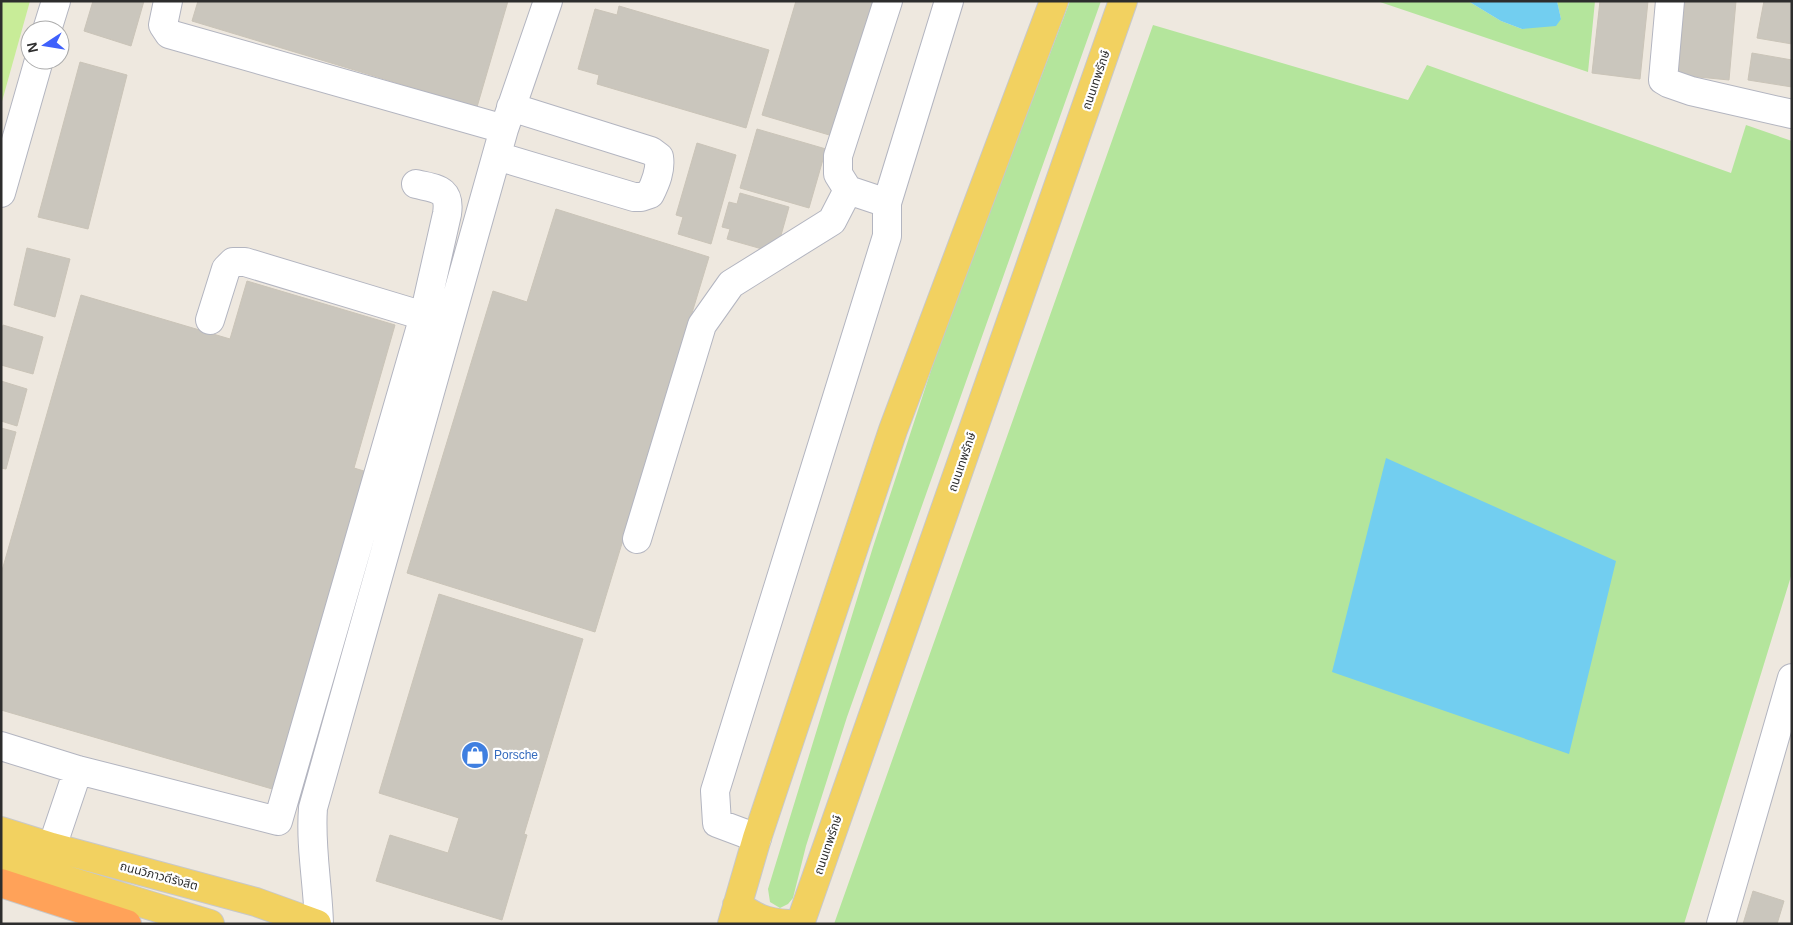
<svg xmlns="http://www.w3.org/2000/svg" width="1793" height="925" font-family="Arial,'Noto Sans Thai',sans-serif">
<rect width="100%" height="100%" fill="#eee8df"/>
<!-- green -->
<path fill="#b4e59c" d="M 1070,1 L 1101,1 L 847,717 L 806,846 L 793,898 L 788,904 L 780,908 L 770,902 L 768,889 L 873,547 L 942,337 Z
M 1377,1 L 1468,1 L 1501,21 L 1522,29 L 1561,19 L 1557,1 L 1595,1 L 1588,72 Z
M 1153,25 L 1408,100 L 1427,65 L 1731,173 L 1746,125 L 1792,141 L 1792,573 L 1684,924 L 834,924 Z"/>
<!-- pitch -->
<path fill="#c8ec98" d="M 1,1 L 30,1 L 1,105 Z"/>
<!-- water -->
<path fill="#72cef0" d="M 1468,1 L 1557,1 L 1561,19 L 1556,26 L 1522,29 L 1501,21 Z
M 1386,458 L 1616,561 L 1569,754 L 1332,672 Z"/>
<!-- building -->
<path fill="#cac6bd" stroke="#cac4b8" d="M 93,1 L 144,1 L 131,46 L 84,31 Z
M 198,1 L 508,1 L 477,107 L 192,21 Z
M 796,1 L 875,1 L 836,137 L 762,115 Z
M 1600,1 L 1648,1 L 1640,79 L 1592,73 Z
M 1685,1 L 1736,1 L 1729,80 L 1678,75 Z
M 1764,1 L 1792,1 L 1792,44 L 1757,38 Z
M 619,6 L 769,50 L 746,128 L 597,84 L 599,75 L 578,69 L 595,9 L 617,15 Z
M 1752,53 L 1792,60 L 1792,87 L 1748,80 Z
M 80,62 L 127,75 L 88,229 L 38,217 Z
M 757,129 L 826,149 L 809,208 L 740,188 Z
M 697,143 L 736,155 L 711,244 L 678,234 L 683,217 L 676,215 Z
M 740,193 L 789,207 L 776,253 L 727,239 L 730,229 L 722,227 L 729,202 L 737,204 Z
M 556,209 L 709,257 L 595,632 L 407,573 L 493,291 L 527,302 Z
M 27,248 L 70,259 L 55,317 L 14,305 Z
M 247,281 L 395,325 L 354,468 L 377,475 L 286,793 L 1,710 L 1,574 L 81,295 L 230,339 Z
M 3,325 L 43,337 L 33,374 L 1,365 L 1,333 Z
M 1,381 L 27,389 L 17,426 L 1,421 Z
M 1,428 L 16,432 L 6,469 L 1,468 Z
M 439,594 L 583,639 L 524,834 L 527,835 L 502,920 L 376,881 L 390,835 L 448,853 L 459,818 L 379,793 Z
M 1753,891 L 1784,901 L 1777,924 L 1743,924 Z"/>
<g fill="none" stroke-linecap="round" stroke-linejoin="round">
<!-- minor casing -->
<g stroke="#b3b5c0" stroke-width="30">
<path id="minor" d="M 168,1 L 163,25 L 169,34 L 504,129
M 1670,1 L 1663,80 L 1668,83 L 1691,91 L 1792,114
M 47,30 L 56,1
M 497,156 L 634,197 L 641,197 L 650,194 C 656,182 661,170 659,157 L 651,151 L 511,107
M 1,193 L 39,60
M 887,203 L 848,190 L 838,174 L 838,156 L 888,1
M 210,320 L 226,269 L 233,262 L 245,262 L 424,316
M 637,539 L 702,325 L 731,284 L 832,221 L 848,190
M 1,746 L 78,770 L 278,821 L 424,316 L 447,214 C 451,188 436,189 416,184
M 757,838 L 717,823 L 715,791 L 887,236 L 887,203 L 949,1
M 52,847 L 78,770
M 319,924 C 318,885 310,846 313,808 L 504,129 L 548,1
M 1721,924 L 1792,678"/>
</g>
<!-- major casing -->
<g stroke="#c8c8c8" stroke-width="30">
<path id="major" d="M 1,831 L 52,847 L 256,902 L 317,924
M 1,860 L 210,924
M 737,905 C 756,918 764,922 788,924
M 732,924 L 757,838 L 893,430 L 1054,1
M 800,924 L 1123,1"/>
</g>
<!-- highway casing -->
<g stroke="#c8c8c8" stroke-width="30">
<path id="highway" d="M 1,883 L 127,924"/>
</g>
<!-- minor -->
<use href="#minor" stroke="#fff" stroke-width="28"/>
<!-- major -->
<use href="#major" stroke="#f2d160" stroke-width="28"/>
<!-- highway -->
<use href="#highway" stroke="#ffa259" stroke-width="28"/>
</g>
<!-- icons -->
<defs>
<g id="shop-disc" transform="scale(1.4375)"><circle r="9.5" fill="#3f7fe0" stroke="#fff"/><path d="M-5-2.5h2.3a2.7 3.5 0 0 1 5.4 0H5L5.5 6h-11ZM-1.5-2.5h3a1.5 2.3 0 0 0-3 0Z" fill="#fff"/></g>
</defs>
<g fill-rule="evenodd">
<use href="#shop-disc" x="475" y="755"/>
</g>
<g text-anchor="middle" stroke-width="4.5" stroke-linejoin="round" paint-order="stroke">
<!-- street labels -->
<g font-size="12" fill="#2d2d2d" stroke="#fff">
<text transform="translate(1096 80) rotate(-71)" y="4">ถนนเทพรักษ์</text>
<text transform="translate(962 462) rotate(-71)" y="4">ถนนเทพรักษ์</text>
<text transform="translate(828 845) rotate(-71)" y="4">ถนนเทพรักษ์</text>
<text transform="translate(159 876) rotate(15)" y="4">ถนนวิภาวดีรังสิต</text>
</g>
<!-- shop labels -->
<g font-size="12" fill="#366cbe" stroke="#fff" text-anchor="start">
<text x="494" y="759">Porsche</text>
</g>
</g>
<!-- border -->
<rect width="1793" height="925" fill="none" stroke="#2d2d2d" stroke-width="5"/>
<!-- north arrow -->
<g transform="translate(45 45) rotate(258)"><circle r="24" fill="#ffffff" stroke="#ababab"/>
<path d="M0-4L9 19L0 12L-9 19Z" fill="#3f61fc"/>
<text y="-8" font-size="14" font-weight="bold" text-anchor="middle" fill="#2d2d2d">N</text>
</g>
</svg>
